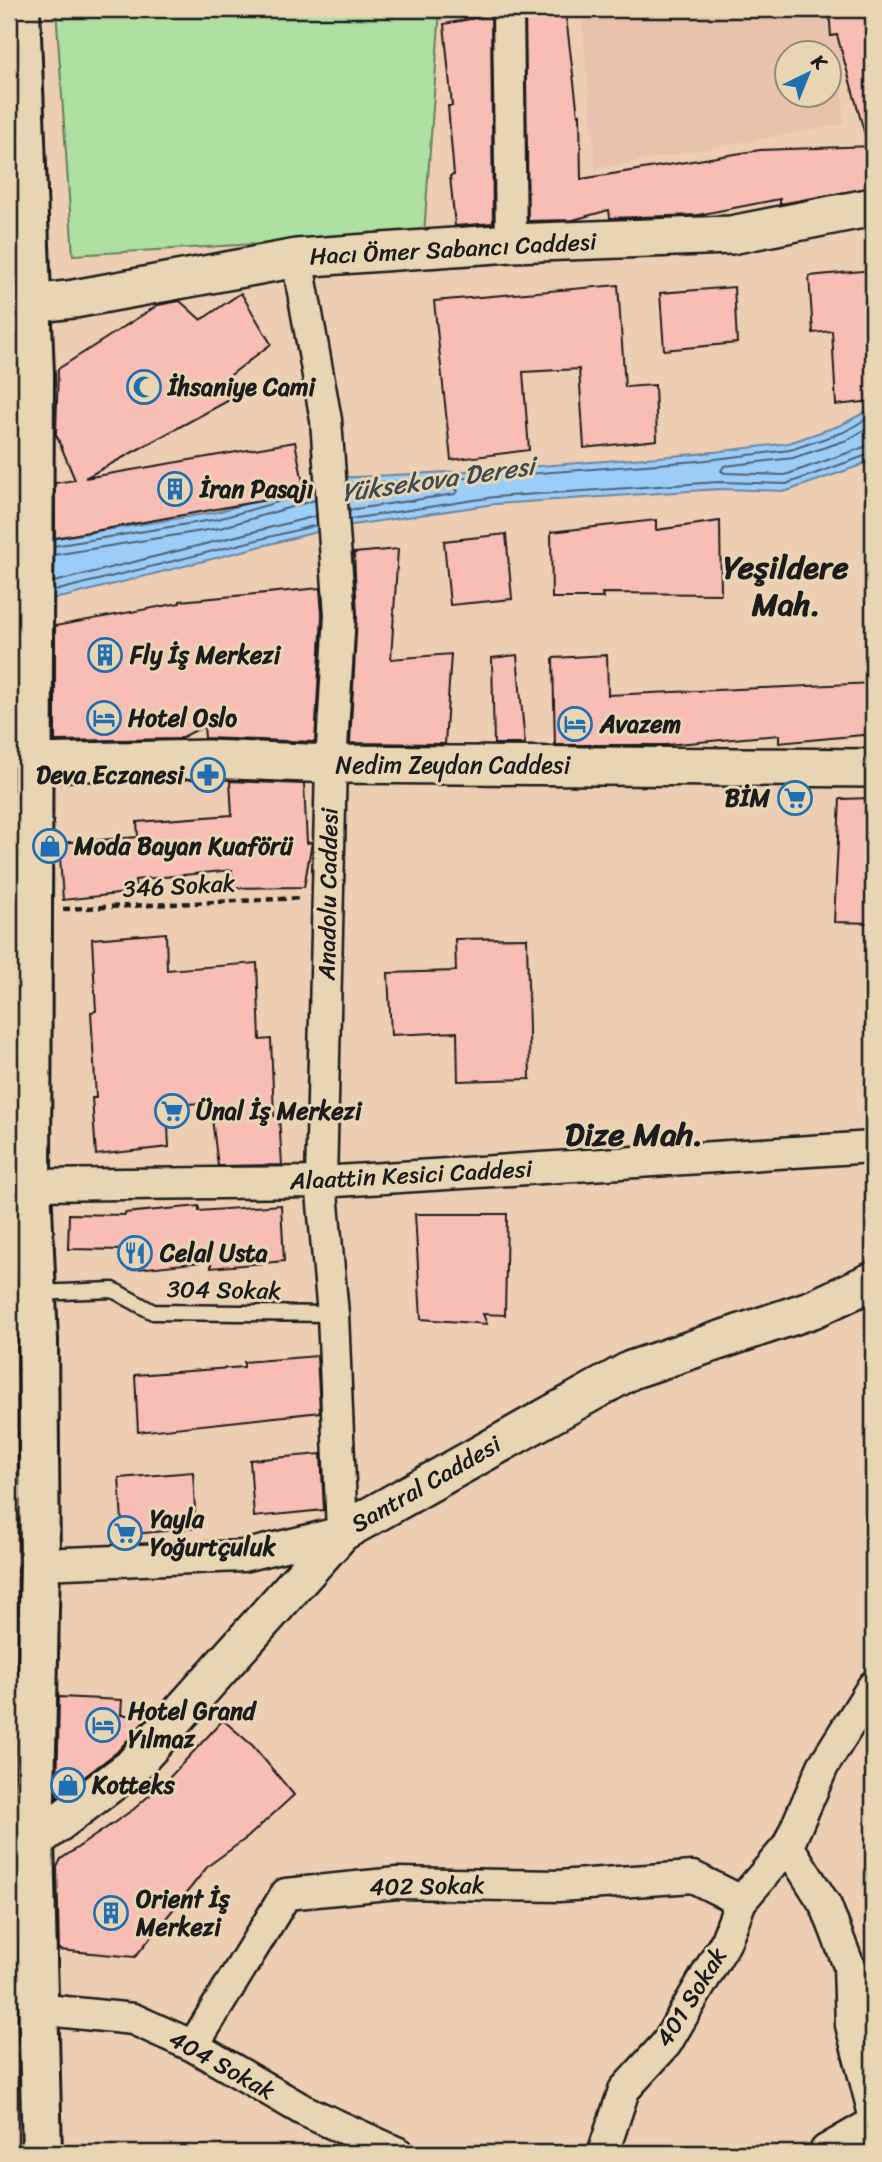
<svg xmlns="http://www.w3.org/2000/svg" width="882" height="2162" font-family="Sriracha,sans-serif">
<rect width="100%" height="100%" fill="#edceb3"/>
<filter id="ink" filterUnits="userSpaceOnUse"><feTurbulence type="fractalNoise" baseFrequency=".0143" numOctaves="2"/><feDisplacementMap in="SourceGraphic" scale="14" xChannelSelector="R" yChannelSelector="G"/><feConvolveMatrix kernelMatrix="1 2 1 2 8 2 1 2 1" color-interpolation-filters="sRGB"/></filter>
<g filter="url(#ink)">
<!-- built -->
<path fill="#e8c2ad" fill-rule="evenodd" d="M 581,9 L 838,9 L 844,124 L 596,169 ZM 788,52 L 830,52 L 830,94 L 788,94 Z"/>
<!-- green -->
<path fill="#aee0a1" stroke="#657e5e" stroke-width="2" d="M 56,9 L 440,9 L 424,234 L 73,255 Z"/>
<!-- water -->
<path fill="#9cccf8" stroke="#6986a0" stroke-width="2" d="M 873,408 L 873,459 L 856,467 L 787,491 L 719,489 L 495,504 L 332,528 L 64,597 L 9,603 L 9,546 L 217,512 L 337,478 L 486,470 L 697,454 L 789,443 L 841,425 Z"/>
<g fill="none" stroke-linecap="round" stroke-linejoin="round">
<!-- shore -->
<path stroke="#4f6274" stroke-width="2" d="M 873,425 L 847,440 L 793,458 L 724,466 L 721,471 L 725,473 L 785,475 L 873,444
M 347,484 L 487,477 L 698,461 L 790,450 L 844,432 L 873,415
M 348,493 L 454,487 L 458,491 L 455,494 L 349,510
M 350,519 L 494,497 L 719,482 L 786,484 L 873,453
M 54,546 L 218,519 L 299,496
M 54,555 L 220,528 L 315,500
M 54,582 L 316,516
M 54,591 L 317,525"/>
</g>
<!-- building -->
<path fill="#f8bdb4" stroke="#1c1c1c" stroke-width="2" d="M 525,9 L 565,9 L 578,115 L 580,114 L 581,179 L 760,150 L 873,146 L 873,187 L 780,204 L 780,199 L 698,215 L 610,218 L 609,210 L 573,220 L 528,221 Z
M 829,9 L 873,9 L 873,142 L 867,142 L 837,35 L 831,36 Z
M 491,15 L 493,223 L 455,226 L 450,176 L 454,175 L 448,106 L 452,106 L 444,24 Z
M 873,270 L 873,401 L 836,405 L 832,331 L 813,333 L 809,276 Z
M 618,285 L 625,387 L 655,385 L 657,440 L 584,448 L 579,369 L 523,372 L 529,450 L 451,460 L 434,301 Z
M 734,287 L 737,343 L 664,350 L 660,293 Z
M 241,293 L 271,344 L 228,377 L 235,397 L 85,478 L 295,442 L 305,493 L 55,538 L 55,483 L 75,480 L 56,434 L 58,369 L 158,305 L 180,301 L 201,320 Z
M 656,520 L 656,530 L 720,521 L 721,594 L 602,593 L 603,598 L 552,598 L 551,532 Z
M 506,534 L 512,599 L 450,605 L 444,541 Z
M 398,549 L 391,659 L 451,654 L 445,744 L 350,743 L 357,616 L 354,553 Z
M 320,588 L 322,615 L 315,742 L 205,738 L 204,726 L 179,739 L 55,741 L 55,626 L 180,603 L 180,601 Z
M 517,655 L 525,744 L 494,744 L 492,658 Z
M 607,655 L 608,695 L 873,683 L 873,734 L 779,743 L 779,735 L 666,745 L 555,745 L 553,658 Z
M 230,781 L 304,784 L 307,843 L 312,842 L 304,887 L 232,888 L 232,870 L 135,880 L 136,892 L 63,900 L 59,843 L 138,837 L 137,822 L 232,815 Z
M 873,798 L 873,923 L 834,922 L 840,799 Z
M 166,933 L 167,970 L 257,963 L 260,1040 L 271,1039 L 274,1116 L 279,1116 L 282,1165 L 218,1166 L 210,1102 L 167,1106 L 169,1147 L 96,1155 L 92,1098 L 96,1098 L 91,1012 L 96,1011 L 92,939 Z
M 527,938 L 530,1079 L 458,1081 L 457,1032 L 391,1035 L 388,973 L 456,971 L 455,939 Z
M 281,1205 L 284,1261 L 211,1268 L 211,1261 L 129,1270 L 127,1250 L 68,1249 L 69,1214 L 125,1215 L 125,1213 L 199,1206 L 199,1211 Z
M 415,1214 L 507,1214 L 505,1315 L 483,1314 L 487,1324 L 421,1319 Z
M 317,1356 L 320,1412 L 138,1432 L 135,1375 L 244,1367 L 244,1362 Z
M 321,1454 L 324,1510 L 254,1517 L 250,1460 Z
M 193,1472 L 196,1528 L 123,1535 L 119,1478 Z
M 59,1697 L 122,1700 L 121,1715 L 150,1715 L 117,1752 L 57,1798 Z
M 223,1720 L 253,1746 L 294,1795 L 248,1837 L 208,1866 L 135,1957 L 59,1950 L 57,1867 L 61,1859 L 134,1809 L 169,1778 Z"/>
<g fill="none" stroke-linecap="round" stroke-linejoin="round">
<!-- service casing -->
<g stroke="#1c1c1c" stroke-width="19">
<path id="service" d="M 36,1293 L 113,1290 L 153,1312 L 333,1314"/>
</g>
<!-- minor casing -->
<g stroke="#1c1c1c" stroke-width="35">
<path id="minor" d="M 508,9 L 511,243
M 31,1185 L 321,1182 L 873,1147
M 40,1564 L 243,1556 L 342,1532 L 333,1314 L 321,1182 L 331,764 L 340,615 L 326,420 L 297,258
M 873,1686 L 823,1766 L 788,1846 L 826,1906 L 849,1966 L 851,2025 L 873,2111
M 37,2009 L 133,2019 L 193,2046 L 303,2110 L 398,2153
M 193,2046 L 286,1894 L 397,1883 L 558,1886 L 693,1877 L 741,1901
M 603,2153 L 624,2090 L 666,2044 L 725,1943 L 741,1901 L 788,1846"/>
</g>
<!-- tertiary casing -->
<g stroke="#1c1c1c" stroke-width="42">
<path id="tertiary" d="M 9,307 L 74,299 L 297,258 L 511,243 L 731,235 L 873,207
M 33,763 L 207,759 L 331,764 L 873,768
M 34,1841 L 131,1768 L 342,1532 L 631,1370 L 813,1309 L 873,1281
M 828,2153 L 873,2127"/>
</g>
<!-- secondary casing -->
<g stroke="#1c1c1c" stroke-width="44">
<path id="secondary" d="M 20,9 L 34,375 L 31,1185 L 38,1340 L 40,1564 L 34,1841 L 42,2153"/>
</g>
<!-- path -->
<path stroke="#1c1c1c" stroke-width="4.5" stroke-dasharray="7 5" stroke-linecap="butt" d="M 63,909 L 302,898"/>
<!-- service -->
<use href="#service" stroke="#e8d5b3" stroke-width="14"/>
<!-- minor -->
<use href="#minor" stroke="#e8d5b3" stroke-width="30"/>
<!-- tertiary -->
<use href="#tertiary" stroke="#e8d5b3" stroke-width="37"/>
<!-- secondary -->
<use href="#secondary" stroke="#e8d5b3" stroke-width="38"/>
</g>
</g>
<!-- icons -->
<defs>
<g id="mosque-ring" transform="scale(1.75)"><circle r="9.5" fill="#e8d5b3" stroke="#1f6fb2" stroke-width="1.5"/><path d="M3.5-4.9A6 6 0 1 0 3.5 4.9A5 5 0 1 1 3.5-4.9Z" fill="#1f6fb2"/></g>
<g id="building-ring" transform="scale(1.75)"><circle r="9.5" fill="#e8d5b3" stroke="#1f6fb2" stroke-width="1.5"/><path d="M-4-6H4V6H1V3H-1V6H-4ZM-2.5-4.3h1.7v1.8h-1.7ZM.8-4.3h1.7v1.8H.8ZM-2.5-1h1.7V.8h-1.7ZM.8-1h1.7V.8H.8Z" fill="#1f6fb2"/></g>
<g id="hotel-ring" transform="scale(1.75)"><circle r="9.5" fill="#e8d5b3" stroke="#1f6fb2" stroke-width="1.5"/><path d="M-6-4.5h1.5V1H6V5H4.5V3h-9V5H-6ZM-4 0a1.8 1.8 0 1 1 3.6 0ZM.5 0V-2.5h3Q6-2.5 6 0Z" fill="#1f6fb2"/></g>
<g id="pharmacy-ring" transform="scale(1.75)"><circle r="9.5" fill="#e8d5b3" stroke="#1f6fb2" stroke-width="1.5"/><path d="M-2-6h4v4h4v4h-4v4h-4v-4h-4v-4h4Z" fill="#1f6fb2"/></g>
<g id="supermarket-ring" transform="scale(1.75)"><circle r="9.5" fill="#e8d5b3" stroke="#1f6fb2" stroke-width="1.5"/><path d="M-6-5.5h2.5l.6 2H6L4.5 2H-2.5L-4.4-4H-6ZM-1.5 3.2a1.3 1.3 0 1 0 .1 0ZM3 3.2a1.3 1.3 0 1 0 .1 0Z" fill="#1f6fb2"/></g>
<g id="shop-ring" transform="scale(1.75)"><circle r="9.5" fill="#e8d5b3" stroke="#1f6fb2" stroke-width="1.5"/><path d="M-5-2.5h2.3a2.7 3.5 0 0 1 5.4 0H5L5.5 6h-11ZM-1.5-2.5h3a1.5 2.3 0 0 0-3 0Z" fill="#1f6fb2"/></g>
<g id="restaurant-ring" transform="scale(1.75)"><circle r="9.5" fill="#e8d5b3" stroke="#1f6fb2" stroke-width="1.5"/><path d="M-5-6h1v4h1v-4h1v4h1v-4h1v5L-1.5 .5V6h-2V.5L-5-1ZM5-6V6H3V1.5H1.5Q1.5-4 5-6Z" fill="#1f6fb2"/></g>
</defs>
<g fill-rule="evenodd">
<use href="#mosque-ring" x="144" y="387"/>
<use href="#building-ring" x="175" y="489"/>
<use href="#building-ring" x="105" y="655"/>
<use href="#hotel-ring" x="104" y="718"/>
<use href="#hotel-ring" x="575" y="724"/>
<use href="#pharmacy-ring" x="208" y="775"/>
<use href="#supermarket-ring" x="795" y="798"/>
<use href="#shop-ring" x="50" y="846"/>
<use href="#supermarket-ring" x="172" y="1111"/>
<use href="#restaurant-ring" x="135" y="1253"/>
<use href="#supermarket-ring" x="125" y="1533"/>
<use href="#hotel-ring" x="103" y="1725"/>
<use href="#shop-ring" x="68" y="1785"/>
<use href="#building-ring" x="111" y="1913"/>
</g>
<g text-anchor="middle" stroke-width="6" stroke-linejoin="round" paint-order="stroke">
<!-- street labels -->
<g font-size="24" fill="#1c1c1c" stroke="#e8d5b3">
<text transform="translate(453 249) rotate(-3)" y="8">Hacı Ömer Sabancı Caddesi</text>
<text x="453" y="773">Nedim Zeydan Caddesi</text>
<text transform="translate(179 886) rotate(-3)" y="8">346 Sokak</text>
<text transform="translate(328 894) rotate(-89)" y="8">Anadolu Caddesi</text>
<text transform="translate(411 1175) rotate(-3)" y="8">Alaattin Kesici Caddesi</text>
<text transform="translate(224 1290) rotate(1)" y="8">304 Sokak</text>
<text transform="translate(426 1484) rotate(-30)" y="8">Santral Caddesi</text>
<text transform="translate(427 1886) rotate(-1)" y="8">402 Sokak</text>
<text transform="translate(691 1997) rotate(-58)" y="8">401 Sokak</text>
<text transform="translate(222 2065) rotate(29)" y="8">404 Sokak</text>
</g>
<!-- poi labels -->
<g font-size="24" font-weight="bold" fill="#1c1c1c" stroke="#e8d5b3" text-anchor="start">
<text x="168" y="395">İhsaniye Cami</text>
<text x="200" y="497">İran Pasajı</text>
<text x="130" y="663">Fly İş Merkezi</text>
<text x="128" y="726">Hotel Oslo</text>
<text x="600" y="732">Avazem</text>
<text x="184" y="783" text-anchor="end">Deva Eczanesi</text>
<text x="770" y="806" text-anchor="end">BİM</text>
<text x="74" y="854">Moda Bayan Kuaförü</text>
<text x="196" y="1119">Ünal İş Merkezi</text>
<text x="160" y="1261">Celal Usta</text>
<text x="150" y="1527">Yayla<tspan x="150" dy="28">Yoğurtçuluk</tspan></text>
<text x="128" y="1719">Hotel Grand<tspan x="128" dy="28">Yılmaz</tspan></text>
<text x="92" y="1793">Kotteks</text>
<text x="136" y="1907">Orient İş<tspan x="136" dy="28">Merkezi</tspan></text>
</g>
<!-- water labels -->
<g font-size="26" font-style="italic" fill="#3c4853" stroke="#e8d5b3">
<text transform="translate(438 479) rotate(-8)" y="9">Yüksekova Deresi</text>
</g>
<!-- district labels -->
<g font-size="32" font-weight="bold" fill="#1c1c1c" stroke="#e8d5b3">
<text x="786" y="578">Yeşildere<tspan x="786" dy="37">Mah.</tspan></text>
<text x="634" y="1145">Dize Mah.</text>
</g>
</g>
<!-- margin -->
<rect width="882" height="2162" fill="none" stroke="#e8d5b3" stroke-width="35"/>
<rect x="18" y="18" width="847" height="2127" fill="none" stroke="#1c1c1c" stroke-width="2.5" filter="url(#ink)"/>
<!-- north arrow -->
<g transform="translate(808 74) rotate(43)"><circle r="33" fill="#e8d5b3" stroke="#968b77" stroke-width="2"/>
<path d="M0-5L12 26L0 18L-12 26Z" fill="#1f6fb2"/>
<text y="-10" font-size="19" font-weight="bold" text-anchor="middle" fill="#1c1c1c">K</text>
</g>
</svg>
